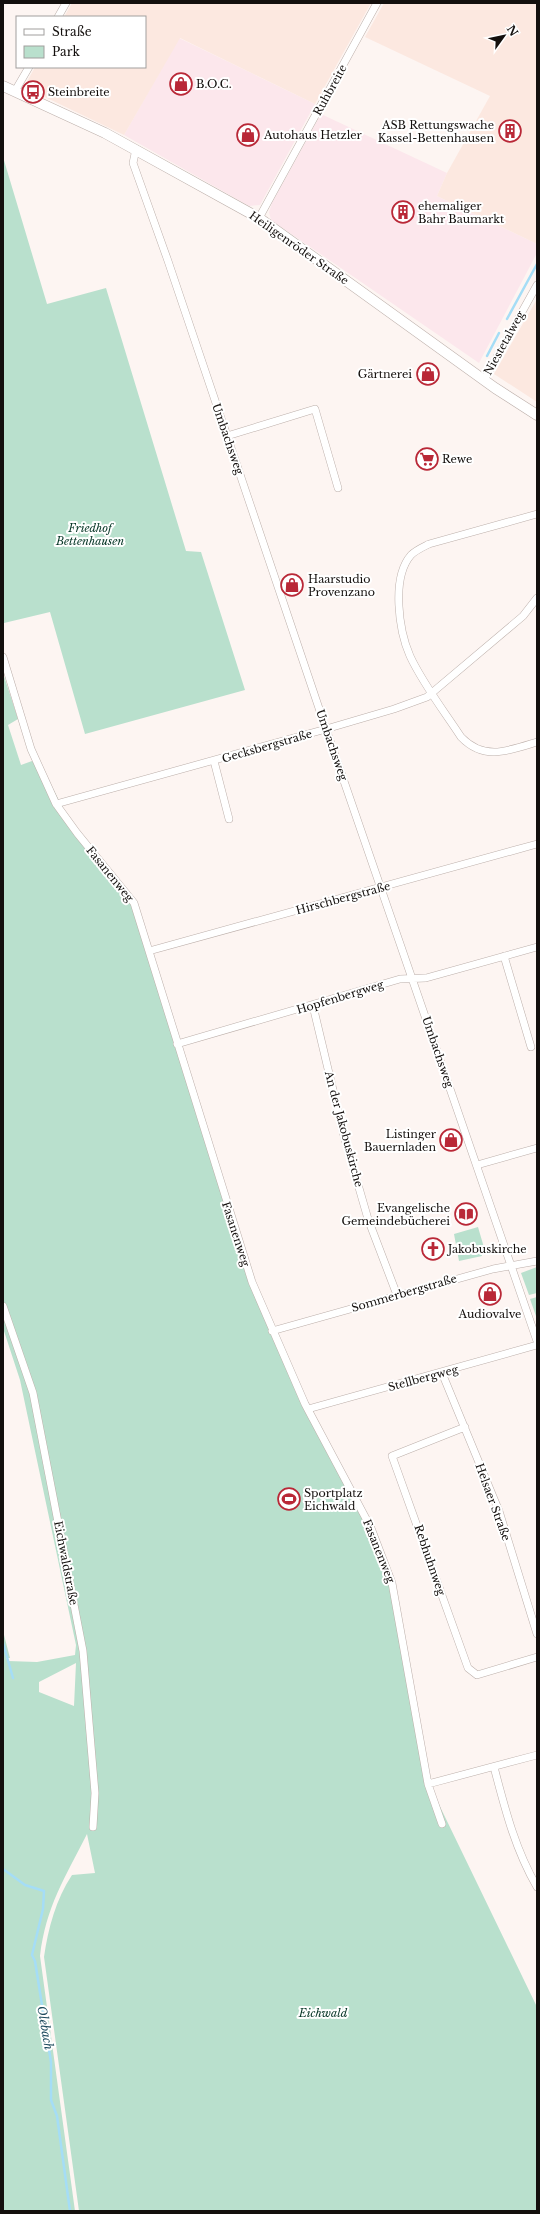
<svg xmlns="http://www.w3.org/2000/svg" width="540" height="2214" font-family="'Libre Baskerville',serif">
<rect width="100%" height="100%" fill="#fdf5f2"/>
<!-- commercial -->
<path fill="#fce7ec" d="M 179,38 L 315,104 L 260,205 L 249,206 L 124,135 Z
M 321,114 L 447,173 L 437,196 L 537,244 L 537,253 L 479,363 L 271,220 L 269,212 L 272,203 Z"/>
<!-- industrial -->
<path fill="#fce8e0" d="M 72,3 L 371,3 L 315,104 L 180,38 L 124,135 L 24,87 L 35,67 L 145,67 L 145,17 L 64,17 Z
M 384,3 L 537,3 L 537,244 L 437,196 L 447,173 L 490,96 L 365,37 Z
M 537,299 L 537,402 L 494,374 Z"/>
<!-- green -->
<path fill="#b9e0cd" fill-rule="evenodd" d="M 3,157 L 47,304 L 106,288 L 186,551 L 201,552 L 245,690 L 85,734 L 50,612 L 4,623 Z
M 3,673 L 18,719 L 8,725 L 21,765 L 32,761 L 49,781 L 64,810 L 78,832 L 136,902 L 254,1281 L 290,1366 L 394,1582 L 431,1788 L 537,2007 L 537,2211 L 79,2211 L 44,1957 C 48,1929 56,1899 72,1875 L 95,1873 L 87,1834 C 65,1878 46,1906 40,1956 L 75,2211 L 3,2211 L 3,1631 L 10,1658 L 6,1658 L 8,1661 L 37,1662 L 75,1655 L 76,1645 L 20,1380 L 3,1328 ZM 76,1663 L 74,1706 L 39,1692 L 39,1682 Z
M 478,1227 L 485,1251 L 481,1253 L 482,1256 L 459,1261 L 454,1234 Z
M 537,1267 L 537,1293 L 529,1295 L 521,1273 Z
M 537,1297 L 537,1319 L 530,1299 Z"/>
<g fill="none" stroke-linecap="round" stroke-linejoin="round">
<!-- stream -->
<path stroke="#a5ddf6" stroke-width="2.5" d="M 507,319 L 537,264
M 487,356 L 499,333
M 3,1643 L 13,1678
M 3,1869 L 25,1885 L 44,1891 L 43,1909 L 32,1955 L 35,1961 L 51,2062 L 51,2100 L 57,2116 L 70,2211"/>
<!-- street casing -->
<g stroke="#bcafaa" stroke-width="8">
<path id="street" d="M 58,17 L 66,3
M 15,91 L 29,67
M 136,149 L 133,163 L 168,261 L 326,729 L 537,1341
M 259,218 L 377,3
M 484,380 L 537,285
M 227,436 L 315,409 L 338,488
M 537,514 L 429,544 C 423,547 416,550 411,555 C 391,578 399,631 410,656 C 423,684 444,711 461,737 C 484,761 508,751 537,742
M 3,657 L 31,749 L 56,804 L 77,833 L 134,903 L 252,1282 L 305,1404 L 371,1528 L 392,1583 L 428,1784 L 442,1824
M 214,761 L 229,819
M 56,804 L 326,729 L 394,709 L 427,697 L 523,616 L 537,598
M 149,951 L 537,844
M 504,956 L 531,1047
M 313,1006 L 344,1136 L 368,1219 L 397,1295
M 177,1044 L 400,979 L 426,978 L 537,947
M 477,1165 L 537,1148
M 3,1306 L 33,1393 L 83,1651 L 95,1793 L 93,1827
M 272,1331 L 493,1269 L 537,1261
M 442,1373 L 499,1511 L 537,1634
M 308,1409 L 537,1345
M 465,1427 L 392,1456 L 468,1668 L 477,1675 L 537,1657
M 494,1767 C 505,1809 515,1849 537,1887
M 428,1784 L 537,1755"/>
</g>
<!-- secondary casing -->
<g stroke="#bcafaa" stroke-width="11">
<path id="secondary" d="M 3,86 L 105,133 L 259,218 L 495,388 L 537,415"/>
</g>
<!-- street -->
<use href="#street" stroke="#fff" stroke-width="7"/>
<!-- secondary -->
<use href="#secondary" stroke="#fff" stroke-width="10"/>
</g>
<!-- icons -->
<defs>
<g id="shop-ring" transform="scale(1.15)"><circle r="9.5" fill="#fff" stroke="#b92837" stroke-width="1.5"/><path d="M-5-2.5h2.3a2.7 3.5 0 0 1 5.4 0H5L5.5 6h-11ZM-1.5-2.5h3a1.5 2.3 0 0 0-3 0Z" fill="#b92837"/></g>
<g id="bus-ring" transform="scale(1.15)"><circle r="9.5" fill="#fff" stroke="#b92837" stroke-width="1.5"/><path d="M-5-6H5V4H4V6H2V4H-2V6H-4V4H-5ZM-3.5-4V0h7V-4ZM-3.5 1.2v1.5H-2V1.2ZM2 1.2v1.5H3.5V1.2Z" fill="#b92837"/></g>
<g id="building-ring" transform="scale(1.15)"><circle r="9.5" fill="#fff" stroke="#b92837" stroke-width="1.5"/><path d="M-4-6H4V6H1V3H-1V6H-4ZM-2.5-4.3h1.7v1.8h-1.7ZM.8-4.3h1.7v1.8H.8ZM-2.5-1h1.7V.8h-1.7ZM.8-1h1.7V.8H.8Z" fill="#b92837"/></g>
<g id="supermarket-ring" transform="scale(1.15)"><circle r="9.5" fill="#fff" stroke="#b92837" stroke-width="1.5"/><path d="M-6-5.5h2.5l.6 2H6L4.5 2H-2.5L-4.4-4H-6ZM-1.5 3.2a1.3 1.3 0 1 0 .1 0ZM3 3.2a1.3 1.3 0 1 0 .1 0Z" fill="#b92837"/></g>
<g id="library-ring" transform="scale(1.15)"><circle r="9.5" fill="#fff" stroke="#b92837" stroke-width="1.5"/><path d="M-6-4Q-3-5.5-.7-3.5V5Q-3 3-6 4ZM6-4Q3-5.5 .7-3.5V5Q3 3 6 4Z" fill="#b92837"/></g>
<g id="church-ring" transform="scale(1.15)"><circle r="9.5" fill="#fff" stroke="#b92837" stroke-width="1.5"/><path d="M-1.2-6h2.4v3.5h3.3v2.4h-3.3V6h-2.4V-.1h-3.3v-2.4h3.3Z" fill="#b92837"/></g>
<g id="stadium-ring" transform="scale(1.15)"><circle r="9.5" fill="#fff" stroke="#b92837" stroke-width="1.5"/><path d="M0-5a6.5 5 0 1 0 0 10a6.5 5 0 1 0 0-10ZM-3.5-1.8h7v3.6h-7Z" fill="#b92837"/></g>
</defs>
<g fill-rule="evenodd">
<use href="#shop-ring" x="181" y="84"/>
<use href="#bus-ring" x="33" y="92"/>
<use href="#building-ring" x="510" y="131"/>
<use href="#shop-ring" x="248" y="135"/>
<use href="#building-ring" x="403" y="212"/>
<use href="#shop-ring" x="428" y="374"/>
<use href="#supermarket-ring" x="427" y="459"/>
<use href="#shop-ring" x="292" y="585"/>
<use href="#shop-ring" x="451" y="1140"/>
<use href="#library-ring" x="466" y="1214"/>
<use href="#church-ring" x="433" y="1249"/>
<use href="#shop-ring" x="490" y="1294"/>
<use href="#stadium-ring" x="289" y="1499"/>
</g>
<g text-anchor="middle" stroke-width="4" stroke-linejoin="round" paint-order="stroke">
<!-- poi labels -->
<g font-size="11" fill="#130f0d" stroke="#fff" text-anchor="start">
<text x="196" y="88">B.O.C.</text>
<text x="48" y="96">Steinbreite</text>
<text x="494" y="129" text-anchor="end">ASB Rettungswache<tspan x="494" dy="13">Kassel-Bettenhausen</tspan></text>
<text x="264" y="139">Autohaus Hetzler</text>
<text x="418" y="210">ehemaliger<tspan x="418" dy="13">Bahr Baumarkt</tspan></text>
<text x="412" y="378" text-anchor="end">Gärtnerei</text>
<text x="442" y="463">Rewe</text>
<text x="308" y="583">Haarstudio<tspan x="308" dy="13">Provenzano</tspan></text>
<text x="436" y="1138" text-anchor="end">Listinger<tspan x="436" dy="13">Bauernladen</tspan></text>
<text x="450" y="1212" text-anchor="end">Evangelische<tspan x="450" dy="13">Gemeindebücherei</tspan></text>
<text x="448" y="1253">Jakobuskirche</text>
<text x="490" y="1318" text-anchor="middle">Audiovalve</text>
<text x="304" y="1497">Sportplatz<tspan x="304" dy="13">Eichwald</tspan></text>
</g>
<!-- street labels -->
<g font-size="11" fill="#130f0d" stroke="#fff">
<text transform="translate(330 90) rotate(-61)" y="4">Ruhbreite</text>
<text transform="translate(299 248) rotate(35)" y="4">Heiligenröder Straße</text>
<text transform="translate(504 343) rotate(-61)" y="4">Niestetalweg</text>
<text transform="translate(228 439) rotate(71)" y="4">Umbachsweg</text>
<text transform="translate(332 745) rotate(71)" y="4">Umbachsweg</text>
<text transform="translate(267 746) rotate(-16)" y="4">Gecksbergstraße</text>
<text transform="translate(110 874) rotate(51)" y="4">Fasanenweg</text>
<text transform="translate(343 898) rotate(-15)" y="4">Hirschbergstraße</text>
<text transform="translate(340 997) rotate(-17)" y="4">Hopfenbergweg</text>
<text transform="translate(438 1052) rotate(71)" y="4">Umbachsweg</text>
<text transform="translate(344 1129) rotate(75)" y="4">An der Jakobuskirche</text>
<text transform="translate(236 1234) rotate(72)" y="4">Fasanenweg</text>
<text transform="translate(404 1293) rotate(-16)" y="4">Sommerbergstraße</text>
<text transform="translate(423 1378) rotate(-15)" y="4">Stellbergweg</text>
<text transform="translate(493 1502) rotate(70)" y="4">Helsaer Straße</text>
<text transform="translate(379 1551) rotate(68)" y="4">Fasanenweg</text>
<text transform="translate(430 1560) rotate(71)" y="4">Rebhuhnweg</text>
<text transform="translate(66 1563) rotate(79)" y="4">Eichwaldstraße</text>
</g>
<!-- park labels -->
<g font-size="11" font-style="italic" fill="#043424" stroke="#fff">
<text x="90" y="532">Friedhof<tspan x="90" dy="13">Bettenhausen</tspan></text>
<text x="323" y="2017">Eichwald</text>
</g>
<!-- water labels -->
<g font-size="12" font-style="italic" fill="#1e4b5e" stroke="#fff">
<text transform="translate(45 2028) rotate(80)" y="4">Olebach</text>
</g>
</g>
<!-- border -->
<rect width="540" height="2214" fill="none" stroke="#130f0d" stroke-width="8"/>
<!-- legend -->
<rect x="16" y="16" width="130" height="52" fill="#ffffff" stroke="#a19f9e"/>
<rect x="24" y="29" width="20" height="6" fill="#ffffff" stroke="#a19f9e"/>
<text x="52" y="36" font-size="12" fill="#130f0d">Straße</text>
<rect x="24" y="46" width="20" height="12" fill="#b9e0cd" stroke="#a19f9e"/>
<text x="52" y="56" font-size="12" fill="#130f0d">Park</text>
<!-- north arrow -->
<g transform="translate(504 36) rotate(57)" stroke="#ffffff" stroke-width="3" paint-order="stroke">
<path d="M0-3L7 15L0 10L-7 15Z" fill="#130f0d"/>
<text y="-6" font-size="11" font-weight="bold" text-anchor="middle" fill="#130f0d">N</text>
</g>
</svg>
